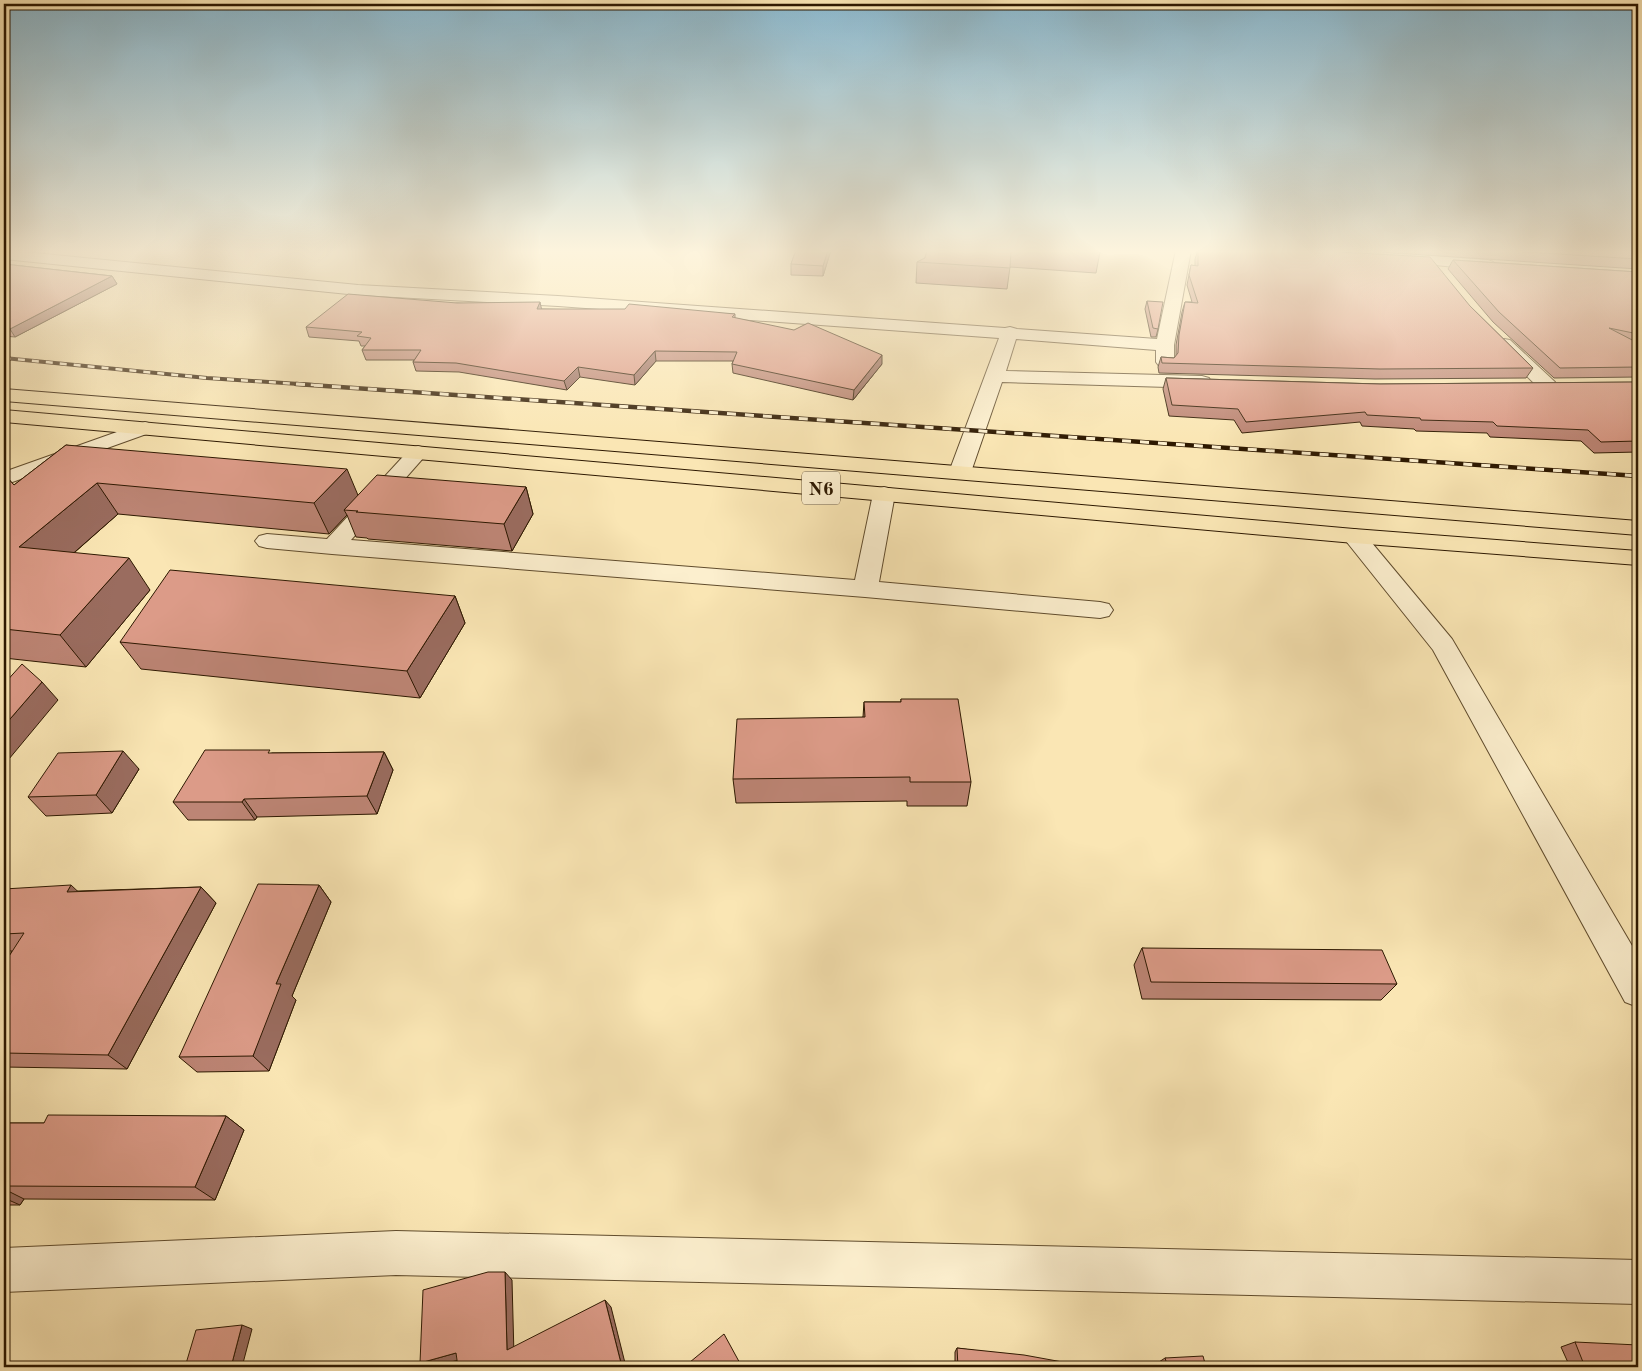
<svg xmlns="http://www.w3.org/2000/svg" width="1642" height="1371" font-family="'Old Standard TT',serif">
<rect width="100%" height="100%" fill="#fae6b4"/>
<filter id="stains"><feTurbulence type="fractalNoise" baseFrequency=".004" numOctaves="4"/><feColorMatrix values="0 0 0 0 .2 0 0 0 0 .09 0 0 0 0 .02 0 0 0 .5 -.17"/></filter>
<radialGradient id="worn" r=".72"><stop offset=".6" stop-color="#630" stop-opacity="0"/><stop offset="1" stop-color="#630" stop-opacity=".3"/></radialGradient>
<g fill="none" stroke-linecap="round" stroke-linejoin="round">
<!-- minor casing -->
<g stroke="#604c2d" stroke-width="2">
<path id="minor" d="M 4,250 L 358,285 L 558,296 L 1005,328 L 1010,327 L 1017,329 L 1157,339 L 1176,250 L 1191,250 L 1174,345 L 1174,362 L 1171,366 L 1165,367 L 1159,366 L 1156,362 L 1156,350 L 1016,339 L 1006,371 L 1202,376 L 1209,378 L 1211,382 L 1209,386 L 1202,388 L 1002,382 L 971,472 L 968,477 L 960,478 L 952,477 L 949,472 L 999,338 L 558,306 L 358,295 L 4,259 Z
M 1397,253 L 1488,260 L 1493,262 L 1496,265 L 1493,268 L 1488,270 L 1392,261 L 1389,258 L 1392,255 Z
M 1504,339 L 1510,340 L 1555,382 L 1557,386 L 1555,390 L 1548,392 L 1541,390 L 1498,348 L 1495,344 L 1498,340 Z
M 145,422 L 152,424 L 155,428 L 152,432 L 4,485 L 4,472 Z
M 418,446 L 425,448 L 428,452 L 425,456 L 351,540 L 855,580 L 873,494 L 876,489 L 884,487 L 892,489 L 895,494 L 879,582 L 1100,602 L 1109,604 L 1113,610 L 1109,616 L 1100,618 L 865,597 L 332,554 L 267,548 L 259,546 L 255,541 L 259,536 L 267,534 L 327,539 L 411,448 Z
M 1354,529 L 1362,531 L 1452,639 L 1638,956 L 1638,1007 L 1625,1002 L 1433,650 L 1342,536 L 1346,531 Z
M 396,1231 L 1638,1260 L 1638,1304 L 396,1275 L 4,1292 L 4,1248 Z"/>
</g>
<!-- highway casing -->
<g stroke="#2d1800" stroke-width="2">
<path id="highway" d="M 4,389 L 1638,521 L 1638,535 L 4,401 Z
M 4,410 L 1354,529 L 1638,551 L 1638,565 L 1354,543 L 4,422 Z"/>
</g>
<!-- minor -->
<use href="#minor" fill="#fcefce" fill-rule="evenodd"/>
<!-- highway -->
<use href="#highway" fill="#fae6b4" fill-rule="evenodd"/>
<!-- rail-far1 casing -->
<g stroke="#2d1800" stroke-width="4">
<path id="rail-far1" d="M 4,358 L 207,378 L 314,385"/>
</g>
<!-- rail casing -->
<g stroke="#2d1800" stroke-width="4.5">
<path id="rail" d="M 296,384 L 1638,476"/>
</g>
<!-- rail-far1 -->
<use href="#rail-far1" stroke="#fcefce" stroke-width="2.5" stroke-dasharray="7" stroke-linecap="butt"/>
<!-- rail -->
<use href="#rail" stroke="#fcefce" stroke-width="3" stroke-dasharray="9" stroke-linecap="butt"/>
</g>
<!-- wall -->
<path fill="#bd8575" stroke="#2d1800" d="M 796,250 L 831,250 L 823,276 L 791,275 L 791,264 Z
M 927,250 L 1100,250 L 1100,252 L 1096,273 L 1010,267 L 1007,289 L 916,283 L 917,262 L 925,258 Z
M 1198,250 L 1303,250 L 1470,306 L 1533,368 L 1526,378 L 1375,379 L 1159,373 L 1158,367 L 1161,357 L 1174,358 L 1176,356 L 1176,345 L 1182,312 L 1185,302 L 1192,302 L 1187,285 L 1191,265 L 1195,266 L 1195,259 Z
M 1349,250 L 1638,250 L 1638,269 Z
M 1453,260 L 1638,272 L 1638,377 L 1554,378 L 1493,322 L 1448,269 Z
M 4,264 L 112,276 L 117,284 L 15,337 L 4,336 Z
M 1147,301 L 1158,329 L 1156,337 L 1151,337 L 1145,309 Z
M 457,303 L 542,309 L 735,314 L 735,318 L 882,364 L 853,400 L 733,373 L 732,364 L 733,361 L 656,361 L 635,385 L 580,377 L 567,390 L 459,372 L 416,371 L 413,362 L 414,360 L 366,360 L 362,350 L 365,346 L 361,346 L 359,341 L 309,337 L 306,327 Z
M 1166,378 L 1380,384 L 1638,382 L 1638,452 L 1594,453 L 1581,441 L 1490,437 L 1487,433 L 1416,431 L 1414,429 L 1362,426 L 1360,422 L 1242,433 L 1234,420 L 1169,416 L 1163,389 Z
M 66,445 L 358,495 L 526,487 L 533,514 L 512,551 L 368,539 L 367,538 L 356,537 L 347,515 L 329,534 L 118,514 L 74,553 L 150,590 L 86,667 L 4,658 L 4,474 L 14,485 Z
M 455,596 L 465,623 L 420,698 L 141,669 L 120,642 Z
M 901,699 L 971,782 L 967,806 L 907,806 L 907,801 L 736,803 L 733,779 L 863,717 L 864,702 L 901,702 Z
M 384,752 L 393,770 L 377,814 L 257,817 L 255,820 L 188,820 L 173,802 L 272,753 Z
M 139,769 L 112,813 L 46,816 L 28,797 Z
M 319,885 L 331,902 L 292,996 L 296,1000 L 269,1071 L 197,1072 L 179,1057 Z
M 4,886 L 7,889 L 78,891 L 201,887 L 216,903 L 127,1069 L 4,1067 L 4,964 L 12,951 L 5,951 L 4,950 Z
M 1142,948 L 1397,984 L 1381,1000 L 1142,999 L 1134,965 Z
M 226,1116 L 244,1130 L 215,1200 L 24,1199 L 20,1205 L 4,1205 L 4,1123 L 44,1123 Z
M 1575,1342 L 1638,1367 L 1570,1367 L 1561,1347 Z
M 957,1348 L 1090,1367 L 955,1367 L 955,1352 Z
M 1165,1358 L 1206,1367 L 1161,1367 L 1159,1362 Z"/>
<!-- shaded-wall -->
<path fill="#9a6c5f" stroke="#2d1800" d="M 828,250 L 831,250 L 823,276 L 823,266 Z
M 112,276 L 117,284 L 15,337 L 10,329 Z
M 540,302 L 542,311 L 537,309 Z
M 655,351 L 656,361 L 635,385 L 634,375 Z
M 882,355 L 882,364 L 853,400 L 854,390 Z
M 578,367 L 580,377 L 567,390 L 564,381 Z
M 347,469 L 360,500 L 344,510 L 347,515 L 329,534 L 314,503 Z
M 97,483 L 118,514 L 44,579 L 19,547 Z
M 526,487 L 533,514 L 512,551 L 504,524 Z
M 129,558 L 150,590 L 86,667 L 60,635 Z
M 455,596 L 465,623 L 420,698 L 407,671 Z
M 42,682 L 58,700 L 4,765 L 4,726 Z
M 123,751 L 139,769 L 112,813 L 96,795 Z
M 384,752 L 393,770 L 377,814 L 367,796 Z
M 244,799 L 257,817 L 255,820 L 242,802 Z
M 71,885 L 88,901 L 67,892 Z
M 319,885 L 331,902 L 292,996 L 296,1000 L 269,1071 L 253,1056 L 276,984 Z
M 201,887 L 216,903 L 127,1069 L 108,1055 Z
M 226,1116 L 244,1130 L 215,1200 L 195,1187 Z
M 4,1189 L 24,1199 L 20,1205 L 4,1198 Z
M 505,1272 L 512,1280 L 514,1356 L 507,1350 Z
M 605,1300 L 611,1307 L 626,1367 L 622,1367 Z
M 242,1325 L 252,1329 L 242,1367 L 231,1367 Z
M 456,1353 L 465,1358 L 434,1367 L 428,1367 L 420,1363 Z"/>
<!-- building -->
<path fill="#dc9b88" stroke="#2d1800" d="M 796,250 L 828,250 L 823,266 L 791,264 Z
M 927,250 L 1011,250 L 1010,268 L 917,262 L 925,258 Z
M 1065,250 L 1100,250 L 1100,252 Z
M 1198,250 L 1303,250 L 1430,257 L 1470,306 L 1533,368 L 1380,369 L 1162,363 L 1161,357 L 1174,358 L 1178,353 L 1179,335 L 1185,302 L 1198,303 L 1189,275 L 1191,265 L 1198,266 Z
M 1495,250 L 1638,250 L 1638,259 Z
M 1453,260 L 1638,272 L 1638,334 L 1609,328 L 1638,343 L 1638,367 L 1560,368 L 1499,312 Z
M 4,264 L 112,276 L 10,329 L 4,328 Z
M 348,294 L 457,303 L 540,302 L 537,309 L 625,309 L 629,304 L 735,314 L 732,317 L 794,330 L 808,323 L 882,355 L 854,390 L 732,364 L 737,352 L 655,351 L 634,375 L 578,367 L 564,381 L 456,363 L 413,362 L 421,350 L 362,350 L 371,338 L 357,336 L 362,332 L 306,327 Z
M 1147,301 L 1163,302 L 1158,329 L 1153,328 Z
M 1166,378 L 1380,384 L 1638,382 L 1638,441 L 1601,442 L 1588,430 L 1497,426 L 1493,422 L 1421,420 L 1420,418 L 1367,415 L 1365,412 L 1246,422 L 1238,409 L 1172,405 Z
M 66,445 L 347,469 L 314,503 L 97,483 L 19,547 L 129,558 L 60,635 L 4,629 L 4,474 L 14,485 Z
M 377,475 L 526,487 L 504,524 L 356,512 L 358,511 L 344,510 Z
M 170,570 L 455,596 L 407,671 L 120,642 Z
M 22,664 L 42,682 L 4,726 L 4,684 Z
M 901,699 L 958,699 L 971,782 L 910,782 L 910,777 L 733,779 L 737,719 L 865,717 L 864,702 L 901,702 Z
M 205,750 L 270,750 L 268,753 L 384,752 L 367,796 L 244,799 L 242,802 L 173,802 Z
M 123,751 L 96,795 L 28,797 L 58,753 Z
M 258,884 L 319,885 L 276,984 L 281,984 L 253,1056 L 179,1057 Z
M 71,885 L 67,892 L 201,887 L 108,1055 L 4,1053 L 4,964 L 24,933 L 4,934 L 4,889 Z
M 1142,948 L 1382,950 L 1397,984 L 1151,982 Z
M 48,1115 L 226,1116 L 195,1187 L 4,1186 L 4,1123 L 44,1123 Z
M 488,1272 L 505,1272 L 507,1350 L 605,1300 L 622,1367 L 458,1367 L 456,1353 L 420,1363 L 423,1290 Z
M 242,1325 L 231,1367 L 185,1367 L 196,1330 Z
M 724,1334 L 742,1367 L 684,1367 Z
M 1575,1342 L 1638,1345 L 1638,1367 L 1585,1367 Z
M 957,1348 L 1024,1355 L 1090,1367 L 958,1367 Z
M 1203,1356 L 1206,1367 L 1168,1367 L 1165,1358 Z
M 1444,1365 L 1465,1367 L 1444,1367 Z"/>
<!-- sky -->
<linearGradient id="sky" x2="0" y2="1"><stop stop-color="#8bb9cf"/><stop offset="0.57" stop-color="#fdf4dd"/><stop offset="1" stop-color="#fdf4dd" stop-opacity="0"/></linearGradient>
<rect width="1642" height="441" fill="url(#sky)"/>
<g text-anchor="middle" stroke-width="4" stroke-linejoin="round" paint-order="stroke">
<!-- shield labels -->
<rect fill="#fcefce" stroke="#6b583e" stroke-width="1" x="802" y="471.5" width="38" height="33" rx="4"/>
<g font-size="19" font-weight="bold" fill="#2d1800">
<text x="821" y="495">N6</text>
</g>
</g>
<!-- margin -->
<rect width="1642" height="1371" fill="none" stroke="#fae6b4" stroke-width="20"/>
<rect x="5" y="5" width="1632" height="1361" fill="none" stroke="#2d1800" stroke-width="2.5"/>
<rect x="10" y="10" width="1622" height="1351" fill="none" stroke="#2d1800"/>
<rect width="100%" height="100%" filter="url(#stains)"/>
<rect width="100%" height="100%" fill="url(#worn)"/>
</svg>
